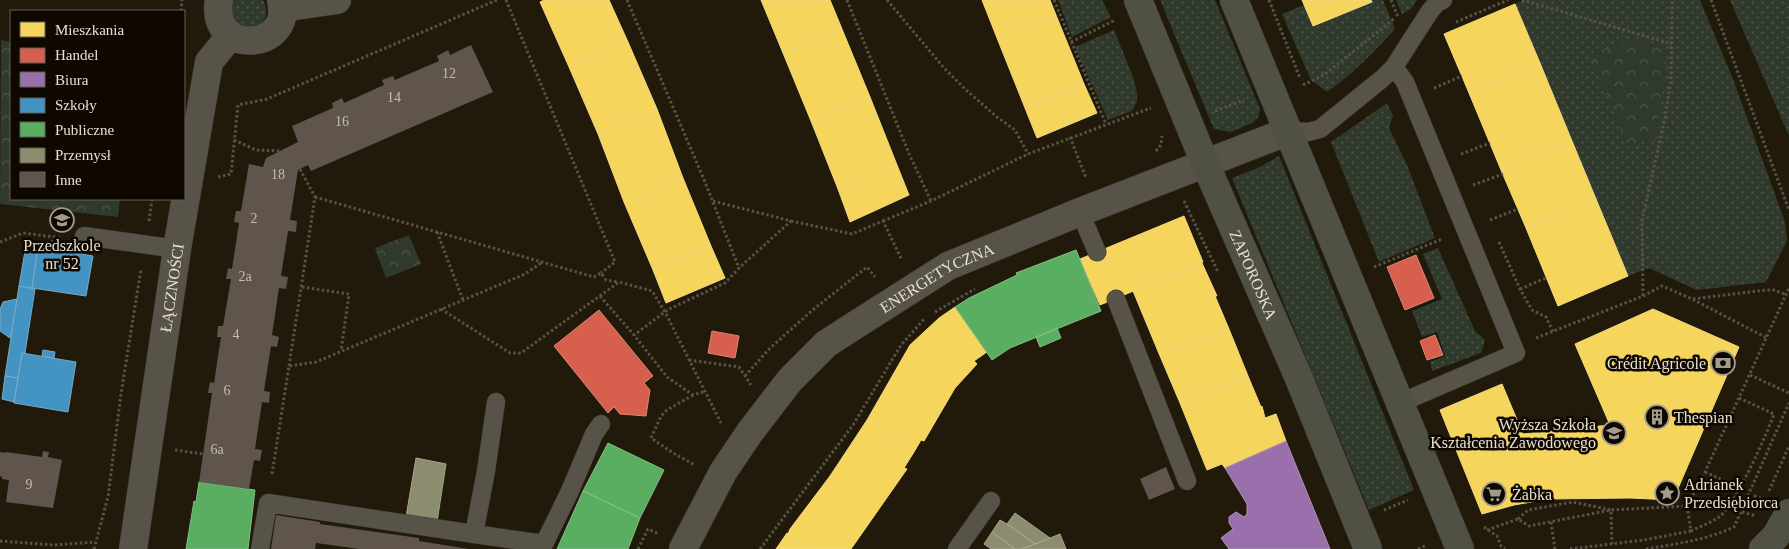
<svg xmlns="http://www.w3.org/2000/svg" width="1789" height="549" font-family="'Times New Roman',serif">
<defs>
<pattern id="grass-dots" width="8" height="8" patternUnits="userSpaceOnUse" patternTransform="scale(1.25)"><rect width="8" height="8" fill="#2f3a2c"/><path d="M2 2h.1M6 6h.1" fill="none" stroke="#4d564a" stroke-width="1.8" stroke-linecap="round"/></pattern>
<pattern id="forest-crowns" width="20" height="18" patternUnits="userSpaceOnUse" patternTransform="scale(1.25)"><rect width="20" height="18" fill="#2f3a2c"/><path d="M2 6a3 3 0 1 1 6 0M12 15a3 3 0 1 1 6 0" fill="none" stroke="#4d564a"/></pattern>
</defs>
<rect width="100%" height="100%" fill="#211a0b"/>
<!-- grass -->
<path fill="url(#grass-dots)" d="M 234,0 L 263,0 C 268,9 268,22 256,26 C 252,28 247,27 243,27 L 233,19 L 231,7 Z
M 1058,0 L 1102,0 L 1111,17 L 1072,37 Z
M 1160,0 L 1215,0 L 1260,109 L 1258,118 L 1252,123 L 1231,132 L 1214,129 Z
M 1371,0 L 1383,0 L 1395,29 C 1374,52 1353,74 1327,92 L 1311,80 L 1282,14 L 1304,5 L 1313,26 L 1372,2 Z
M 1396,0 L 1417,0 L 1412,8 L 1402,14 Z
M 1524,0 L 1700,0 L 1733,79 L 1785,222 L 1787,241 L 1766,282 L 1697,290 L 1649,268 L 1628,276 L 1515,4 Z
M 1730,0 L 1789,0 L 1789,136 Z
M 1114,30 L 1133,77 L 1137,92 L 1137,101 L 1132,111 L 1108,120 L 1075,47 Z
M 1387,103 L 1393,116 L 1389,128 L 1407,165 L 1435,238 L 1379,262 L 1331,142 Z
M 1279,156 L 1414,490 L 1369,510 L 1232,178 L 1258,168 Z
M 1438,248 L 1475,331 L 1485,340 L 1481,353 L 1432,371 L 1430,362 L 1445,356 L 1437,332 L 1422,337 L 1412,311 L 1442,299 L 1423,254 Z"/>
<!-- forest -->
<path fill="url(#forest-crowns)" d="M 1635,38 L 1667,50 L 1657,138 L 1628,146 L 1590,54 Z
M 1,40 L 11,42 L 11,199 L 120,199 L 118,217 L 0,204 Z
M 409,235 L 421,264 L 386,278 L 375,248 Z"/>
<!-- homes -->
<path fill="#f6d55c" stroke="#f2d87f" d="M 544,0 L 609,0 L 628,42 L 569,67 L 540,2 Z
M 761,0 L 830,0 L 842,29 L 783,53 Z
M 982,0 L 1050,0 L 1056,15 L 997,38 Z
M 1302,0 L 1371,0 L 1372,2 L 1313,26 Z
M 1515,4 L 1540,63 L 1469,93 L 1444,34 Z
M 1056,15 L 1084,84 L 1025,108 L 997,38 Z
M 842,29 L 870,97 L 811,121 L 783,53 Z
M 628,42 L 657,109 L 598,134 L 569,67 Z
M 1540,63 L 1572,141 L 1501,170 L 1469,93 Z
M 1084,84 L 1097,113 L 1037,138 L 1025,108 Z
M 870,97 L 897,165 L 838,189 L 811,121 Z
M 657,109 L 683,178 L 624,202 L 598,134 Z
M 1572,141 L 1596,199 L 1526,228 L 1501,170 Z
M 897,165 L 909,195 L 850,222 L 838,189 Z
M 683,178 L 711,246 L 653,270 L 624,202 Z
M 1596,199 L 1628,276 L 1558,306 L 1526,228 Z
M 1184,216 L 1203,262 L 1100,305 L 1080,259 Z
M 711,246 L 725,278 L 666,303 L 653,270 Z
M 1202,263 L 1217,296 L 1215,296 L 1229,329 L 1160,356 L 1133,291 Z
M 955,307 L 987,352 L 974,361 L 977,364 L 955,388 L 924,441 L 921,440 L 914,452 L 867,420 L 910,345 L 939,318 Z
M 1653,309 L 1739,347 L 1673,500 L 1630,498 L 1549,499 L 1514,505 L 1482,514 L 1440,410 L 1502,384 L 1523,434 L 1610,425 L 1575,344 Z
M 1229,329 L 1248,376 L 1180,403 L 1160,356 Z
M 1248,376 L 1261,407 L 1262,406 L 1265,418 L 1276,414 L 1286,441 L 1225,468 L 1222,464 L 1207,470 L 1180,403 Z
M 867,420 L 914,452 L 904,468 L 907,469 L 851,549 L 811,549 L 788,534 L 790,529 L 830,476 Z
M 787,533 L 800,542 L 811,549 L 776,549 Z"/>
<!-- shops -->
<path fill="#d6604d" stroke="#dc8674" d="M 1416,255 L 1434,298 L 1405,310 L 1387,267 Z
M 599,310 L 653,376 L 644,383 L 650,390 L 646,416 L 620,414 L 614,407 L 608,413 L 554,346 Z
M 712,331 L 739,336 L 735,358 L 708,353 Z
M 1435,335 L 1443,355 L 1427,360 L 1420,341 Z"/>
<!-- offices -->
<path fill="#9970ab" stroke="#b192b6" d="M 1286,441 L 1330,549 L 1229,549 L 1221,538 L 1233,529 L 1229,523 L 1229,517 L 1236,512 L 1244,517 L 1247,514 L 1247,504 L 1225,468 Z"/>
<!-- schools -->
<path fill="#4393c3" stroke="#75aac7" d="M 51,241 L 75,246 L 74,253 L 50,249 Z
M 38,247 L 93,256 L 86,296 L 32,288 Z
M 25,251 L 37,253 L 32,288 L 19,286 Z
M 19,286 L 35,289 L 25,353 L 22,353 L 18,378 L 5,376 Z
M 17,299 L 10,338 L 0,331 L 0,309 L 3,302 Z
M 43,350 L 55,352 L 54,358 L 42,356 Z
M 22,353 L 76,362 L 68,412 L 14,403 Z
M 5,376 L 18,378 L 14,402 L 2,399 Z"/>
<!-- public -->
<path fill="#5aae61" stroke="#85bd82" d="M 1076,250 L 1101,311 L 1010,348 L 992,360 L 955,307 L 969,298 L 1017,275 L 1016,273 Z
M 1057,328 L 1061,338 L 1040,347 L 1036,337 Z
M 608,443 L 664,470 L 640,518 L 583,491 Z
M 199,482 L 255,490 L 248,549 L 186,549 L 194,501 L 196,502 Z
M 583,491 L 640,518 L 628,549 L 557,549 Z"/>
<!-- industry -->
<path fill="#8c8c6e" stroke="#a8a58b" d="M 416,458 L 446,464 L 437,522 L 406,517 Z
M 1015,513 L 1050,538 L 1035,544 L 1007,524 Z
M 1000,520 L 1007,524 L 1035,544 L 1021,549 L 1015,549 L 992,532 Z
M 992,532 L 1015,549 L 991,549 L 984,544 Z
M 1060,534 L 1066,549 L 1021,549 L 1035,544 Z"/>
<!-- building -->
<path fill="#5f554c" d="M 471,45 L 493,92 L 311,171 L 308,165 L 298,170 L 290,220 L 297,221 L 296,232 L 288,231 L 281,276 L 288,277 L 286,289 L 279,288 L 272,335 L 279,337 L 277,347 L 271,346 L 264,391 L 270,392 L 269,403 L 262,402 L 255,449 L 262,450 L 260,461 L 254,460 L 249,489 L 199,482 L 212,393 L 208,393 L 210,382 L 214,383 L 221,337 L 217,337 L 218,326 L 223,326 L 231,279 L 226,279 L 228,268 L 232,269 L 239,223 L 234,222 L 236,211 L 241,211 L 249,164 L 263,167 L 266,158 L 298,142 L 292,126 L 333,108 L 332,103 L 342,98 L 344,103 L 384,85 L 382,80 L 393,76 L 395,80 L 439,61 L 437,56 L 448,50 L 450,55 Z
M 43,451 L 49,452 L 48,457 L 62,460 L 53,508 L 6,502 L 9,480 L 2,479 L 2,477 L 0,476 L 0,452 L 6,453 L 6,452 L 42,457 Z
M 1166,467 L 1175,489 L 1149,500 L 1140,479 Z
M 276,515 L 320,522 L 320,524 L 419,538 L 419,541 L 469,549 L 359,549 L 316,543 L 315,549 L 271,549 Z"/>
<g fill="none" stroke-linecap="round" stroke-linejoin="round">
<!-- lane casing -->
<g stroke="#3b352c" stroke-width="19">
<path id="lane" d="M 1394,67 L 1405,82 L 1516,353 L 1400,403
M 1289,131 L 1308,132 L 1320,129 L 1383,78 L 1394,67 L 1430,11 L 1437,3 L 1443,0
M 1080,212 L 1097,252
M 84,236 L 177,249
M 1116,299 L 1187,481
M 496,402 L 486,471 L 474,534 L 544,544 L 570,491 L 594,434 L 601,424
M 260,549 L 268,503 L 474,534
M 957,549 L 991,501"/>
</g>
<!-- street casing -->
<g stroke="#3b352c" stroke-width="29">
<g id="street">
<path d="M 219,0 C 209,58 295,50 281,0"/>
<path d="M 282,8 L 337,0"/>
<path id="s1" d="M 133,549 L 177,249 L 209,62 L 231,35"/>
<path id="s2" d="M 683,549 L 723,472 L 750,432 L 790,380 L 826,344 L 846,331 L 948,266 L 1080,212 L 1289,131"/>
</g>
</g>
<!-- secondary casing -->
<g stroke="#3b352c" stroke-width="29">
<g id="secondary">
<path id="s3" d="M 1138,0 L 1205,163 L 1298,376 L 1368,549"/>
<path d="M 1234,0 L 1460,549"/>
<path d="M 1763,549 L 1776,536 L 1789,513"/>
</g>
</g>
<!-- path -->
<path stroke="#575247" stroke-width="3" stroke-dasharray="2.5 2.5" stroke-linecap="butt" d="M 506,0 L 615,262 L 601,273
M 627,0 L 703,177 L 739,268 L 725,283 L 669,309 L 634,335
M 847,0 L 910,156 L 931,201
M 887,0 L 944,68 L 965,89 L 997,117 L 1015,130 L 1028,154
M 1054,0 L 1106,124
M 1269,0 L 1300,78
M 1391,0 L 1398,17
M 1522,0 L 1672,44
M 1711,0 L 1789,210
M 181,11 L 182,0
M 1456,22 L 1508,0
M 1071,42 L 1115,20
M 1303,85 L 1324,75 L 1395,18
M 1434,88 L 1462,76
M 1215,111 L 1244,100
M 1070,137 L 1086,178
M 234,140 L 256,150 L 282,151
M 1156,151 L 1161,145 L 1162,136
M 1461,154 L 1490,143
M 218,177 L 231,174 L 238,105 L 267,99 L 497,0
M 1473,185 L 1503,174
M 315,197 L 594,277 L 601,273 L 606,280 L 618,282
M 713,201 L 791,221 L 739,268
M 1184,201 L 1218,272
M 1490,220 L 1518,209
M 149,221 L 152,199
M 791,221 L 852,234 L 883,221 L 902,260
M 883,221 L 931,201 L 1028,154 L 1151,108
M 437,232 L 463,300
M 0,242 L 23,233 L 62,238
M 1499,242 L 1520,289 L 1532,310 L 1546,317 L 1553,332
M 1374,267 L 1442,239
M 302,287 L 349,294 L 341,351
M 1520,289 L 1546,278
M 600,296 L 634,335 L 667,377 L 693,395 L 706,391
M 1643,296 L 1642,220 L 1664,123 L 1671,80 L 1672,0
M 1693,299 L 1766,290 L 1774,290 L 1787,295
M 441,309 L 510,353 L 521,353 L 619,282 L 652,291 L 665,312 L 721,423
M 935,312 L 975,289
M 1536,338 L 1643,296 L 1662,286 L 1692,299 L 1767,338
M 689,360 L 739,367 L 751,385
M 289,366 L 315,197 L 300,169
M 1750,375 L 1789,393
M 745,376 L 768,350 L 815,308 L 867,267 L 875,277
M 693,395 L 667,410 L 661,416 L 651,438 L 673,453 L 695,465
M 1739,398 L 1774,414 C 1767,434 1735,506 1719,517 C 1711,523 1700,526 1691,531 L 1687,506 L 1705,472 L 1789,288
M 175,450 L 203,454
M 1705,472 L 1744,490
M 272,474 L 289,366 L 316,362 L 525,274 L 541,263
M 1769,491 L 1789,446
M 1754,496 L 1763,499
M 1384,510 L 1408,500
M 1742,512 L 1756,516
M 1518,519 L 1528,510 L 1573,502 L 1611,510 L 1612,544
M 1551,522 L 1555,549
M 1484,527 L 1497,536 L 1501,546 L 1505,549
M 1487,530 L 1518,519 L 1529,526 L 1611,510 L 1687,506
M 0,541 L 54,545 L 95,542
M 94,549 L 108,497 L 121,394 L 141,269
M 638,549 L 648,529 L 659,534
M 760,549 L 853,425 L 901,345 L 925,318
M 1418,549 L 1427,545
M 1570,549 L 1644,540 L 1691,531
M 1646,549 C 1676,544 1706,540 1734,527 L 1789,403"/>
<!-- lane -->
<use href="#lane" stroke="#585348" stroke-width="18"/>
<!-- street -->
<use href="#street" stroke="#585348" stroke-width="28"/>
<!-- secondary -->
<use href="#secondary" stroke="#505045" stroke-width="28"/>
</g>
<!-- icons -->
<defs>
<g id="school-ring" transform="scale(1.25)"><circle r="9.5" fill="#0e0801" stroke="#a39b8b" stroke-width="1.5"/><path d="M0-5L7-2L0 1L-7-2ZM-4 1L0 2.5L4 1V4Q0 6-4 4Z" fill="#a39b8b"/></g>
<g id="bank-ring" transform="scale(1.25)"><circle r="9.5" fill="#0e0801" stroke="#a39b8b" stroke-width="1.5"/><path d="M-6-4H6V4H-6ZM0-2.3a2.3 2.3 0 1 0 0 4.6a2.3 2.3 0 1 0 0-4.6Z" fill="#a39b8b"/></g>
<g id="building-ring" transform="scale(1.25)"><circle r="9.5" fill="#0e0801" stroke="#a39b8b" stroke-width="1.5"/><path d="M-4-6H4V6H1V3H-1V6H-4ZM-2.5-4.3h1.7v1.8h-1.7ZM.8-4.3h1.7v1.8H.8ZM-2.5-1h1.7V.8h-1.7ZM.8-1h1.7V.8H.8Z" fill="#a39b8b"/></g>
<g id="university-ring" transform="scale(1.25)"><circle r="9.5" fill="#0e0801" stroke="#a39b8b" stroke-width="1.5"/><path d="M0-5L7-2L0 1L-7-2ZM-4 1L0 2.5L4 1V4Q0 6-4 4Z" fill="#a39b8b"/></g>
<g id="sight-ring" transform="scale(1.25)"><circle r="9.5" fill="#0e0801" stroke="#a39b8b" stroke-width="1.5"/><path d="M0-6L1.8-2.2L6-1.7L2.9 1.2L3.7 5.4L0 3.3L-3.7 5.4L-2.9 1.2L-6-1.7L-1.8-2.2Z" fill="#a39b8b"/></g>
<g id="supermarket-ring" transform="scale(1.25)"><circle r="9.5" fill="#0e0801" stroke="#a39b8b" stroke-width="1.5"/><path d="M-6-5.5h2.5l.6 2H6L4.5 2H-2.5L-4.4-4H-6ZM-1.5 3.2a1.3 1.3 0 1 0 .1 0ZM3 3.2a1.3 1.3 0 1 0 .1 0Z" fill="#a39b8b"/></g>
</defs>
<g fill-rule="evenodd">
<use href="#school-ring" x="62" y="220"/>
<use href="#bank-ring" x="1723" y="363"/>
<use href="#building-ring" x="1657" y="417"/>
<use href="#university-ring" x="1614" y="433"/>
<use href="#sight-ring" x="1667" y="493"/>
<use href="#supermarket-ring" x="1494" y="494"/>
</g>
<g text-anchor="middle" stroke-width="5" stroke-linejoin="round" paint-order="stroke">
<!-- number labels -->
<g font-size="14" fill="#c6bdaf">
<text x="449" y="78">12</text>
<text x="394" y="102">14</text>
<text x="342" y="126">16</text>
<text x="278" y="179">18</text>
<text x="254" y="223">2</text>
<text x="245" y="281">2a</text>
<text x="236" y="339">4</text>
<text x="227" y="395">6</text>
<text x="217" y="454">6a</text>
<text x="29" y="489">9</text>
</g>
<!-- poi labels -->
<g font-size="16" fill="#e9e0d0" stroke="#0e0801" text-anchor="start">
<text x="62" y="251" text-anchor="middle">Przedszkole<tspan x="62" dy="18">nr 52</tspan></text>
<text x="1706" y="369" text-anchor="end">Crédit Agricole</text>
<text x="1674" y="423">Thespian</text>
<text x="1596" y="430" text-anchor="end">Wyższa Szkoła<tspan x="1596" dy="18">Kształcenia Zawodowego</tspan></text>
<text x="1684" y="490">Adrianek<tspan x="1684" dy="18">Przedsiębiorca</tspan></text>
<text x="1512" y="500">Żabka</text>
</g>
<!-- street labels -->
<g font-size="16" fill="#e9e0d0" stroke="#0e0801">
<text dy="6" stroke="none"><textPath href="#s3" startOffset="298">ZAPOROSKA</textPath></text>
<text dy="6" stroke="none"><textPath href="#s2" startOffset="381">ENERGETYCZNA</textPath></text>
<text dy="6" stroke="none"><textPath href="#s1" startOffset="264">ŁĄCZNOŚCI</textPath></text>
</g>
</g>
<!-- legend -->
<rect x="10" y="10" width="175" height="190" fill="#0e0801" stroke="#665e54"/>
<rect x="20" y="22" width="25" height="15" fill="#f6d55c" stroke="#665e54"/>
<text x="55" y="35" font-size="15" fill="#e9e0d0">Mieszkania</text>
<rect x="20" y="48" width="25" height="15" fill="#d6604d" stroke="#665e54"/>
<text x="55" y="60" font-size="15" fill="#e9e0d0">Handel</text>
<rect x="20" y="72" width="25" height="15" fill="#9970ab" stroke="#665e54"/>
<text x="55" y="85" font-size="15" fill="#e9e0d0">Biura</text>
<rect x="20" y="98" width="25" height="15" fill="#4393c3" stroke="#665e54"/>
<text x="55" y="110" font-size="15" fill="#e9e0d0">Szkoły</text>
<rect x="20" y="122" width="25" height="15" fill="#5aae61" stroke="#665e54"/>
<text x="55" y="135" font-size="15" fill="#e9e0d0">Publiczne</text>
<rect x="20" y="148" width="25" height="15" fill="#8c8c6e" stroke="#665e54"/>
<text x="55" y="160" font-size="15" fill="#e9e0d0">Przemysł</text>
<rect x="20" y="172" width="25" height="15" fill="#5f554c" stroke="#665e54"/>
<text x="55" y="185" font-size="15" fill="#e9e0d0">Inne</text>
</svg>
